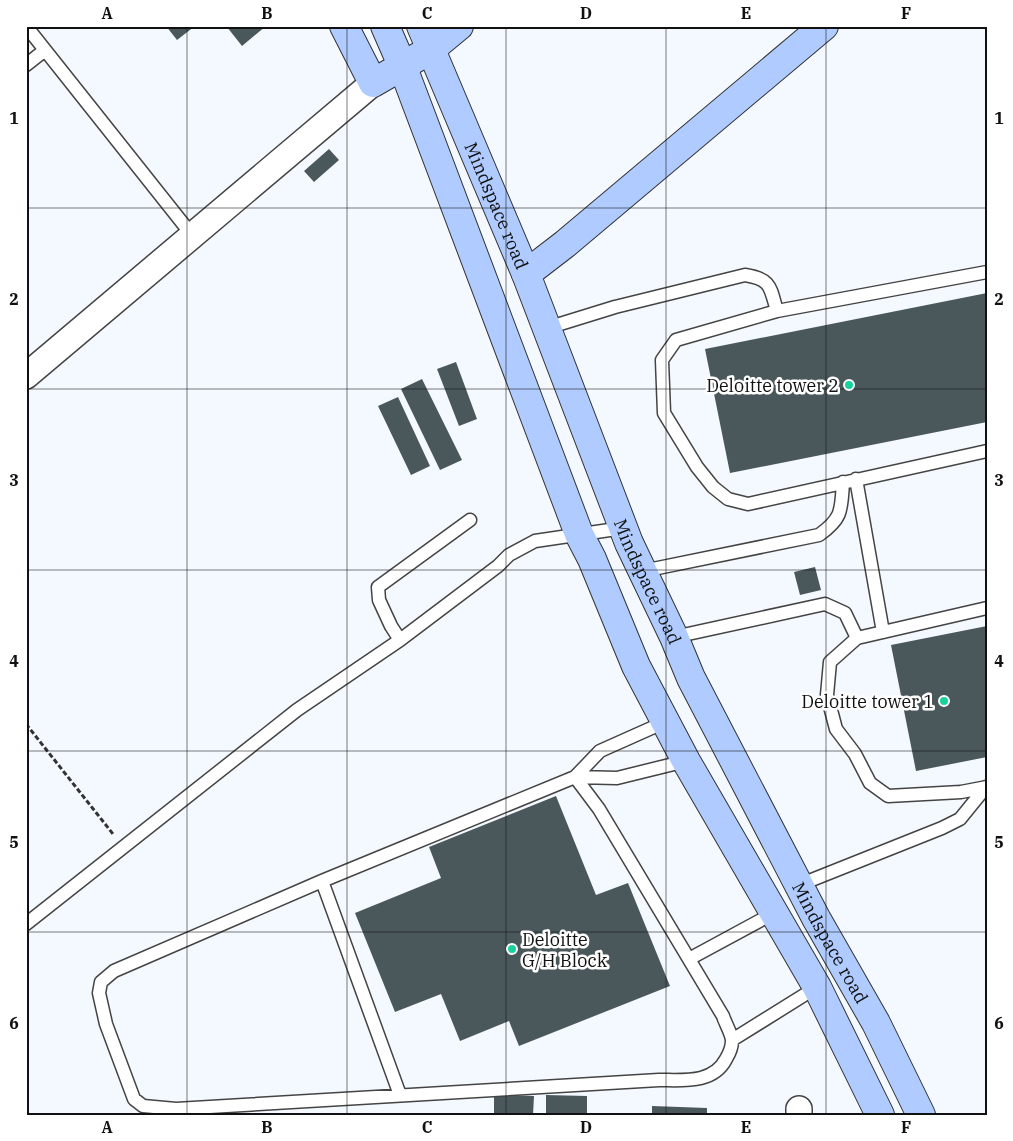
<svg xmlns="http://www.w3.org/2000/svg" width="1013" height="1141" font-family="'IBM Plex Serif',serif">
	<rect width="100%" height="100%" fill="#f4f9ff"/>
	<path fill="#4b585b" d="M166 26H195L177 40Z
		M228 26H266L242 46 227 27Z
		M329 149 339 160 314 182 304 171Z
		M987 293V422L730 473 705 349Z
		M456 362 477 419 459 426 437 369Z
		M422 379 462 460 440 470 401 389Z
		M398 397 430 466 411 475 378 406Z
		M815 567 821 590 800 595 794 572Z
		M987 626V757L916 771 891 645Z
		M556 796 596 895 628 883 670 986 519 1046 509 1021 460 1041 441 994 395 1012 355 913 441 878 429 847Z
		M494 1095 534 1096 533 1115H494Z
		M546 1095 587 1096V1115H546Z
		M652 1106 707 1108V1115H652Z"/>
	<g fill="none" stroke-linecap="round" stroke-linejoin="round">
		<g stroke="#444" stroke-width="15">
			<path id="service" d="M26 26 192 235
				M26 65 45 50
				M987 272 777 311 676 340 662 360 664 413 697 467 713 487 728 499 748 504 987 451
				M547 328 615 307 745 275C772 279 770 288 777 311
				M856 479 883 632
				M643 571 819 535C843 518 841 510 843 482
				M987 608 857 638 830 662 827 695 836 729 855 754 870 783 888 796 961 792 987 787
				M674 637 825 604 845 613 857 638
				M400 640 391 626 379 600 378 587 470 520
				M575 777 599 809 723 1016C725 1023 732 1034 732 1041 732 1048 729 1054 726 1059 713 1084 683 1080 659 1080L176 1109 143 1106 134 1099 106 1024 99 993 101 982 114 971 322 881 575 777 617 778 686 761
				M575 777 600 751 665 722
				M322 881 400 1095
				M799 885 942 828 960 819 986 787
				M26 924 297 710 400 640 498 566 509 555 535 541 623 528
				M689 959 774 913
				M732 1040 817 987"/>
		</g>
		<g stroke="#444" stroke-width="28">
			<path id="minor" d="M26 376 373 83
				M799 1109V1115"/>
		</g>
		<g stroke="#333" stroke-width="30">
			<g id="secondary">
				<path d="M344 26 373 83 430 50 459 26"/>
				<path d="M385 26 402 65 579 534 592 559 636 666 686 761 817 987 880 1115"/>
				<path id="s1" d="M421 26 526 274 629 543 674 637 691 678 816 918 876 1023 921 1115"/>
				<path d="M526 274 565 244 824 26"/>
			</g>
		</g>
		<path stroke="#333" stroke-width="3" stroke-dasharray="5 2.5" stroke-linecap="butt" d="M26 724 113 834"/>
		<use href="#service" stroke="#fff" stroke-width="12"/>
		<use href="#minor" stroke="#fff" stroke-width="25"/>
		<use href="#secondary" stroke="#afcbff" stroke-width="28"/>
	</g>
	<path fill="none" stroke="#111" stroke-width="1" stroke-opacity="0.55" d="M187 26V1115M347 26V1115M506 26V1115M666 26V1115M826 26V1115M26 208H987M26 389H987M26 570H987M26 751H987M26 932H987"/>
	<g fill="#18d29d" stroke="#fff" stroke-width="2">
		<circle cx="849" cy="385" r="5"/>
		<circle cx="944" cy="701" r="5"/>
		<circle cx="512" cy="949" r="5"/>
	</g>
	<g text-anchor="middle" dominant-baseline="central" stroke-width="5" stroke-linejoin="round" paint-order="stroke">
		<g font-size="18" fill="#111" stroke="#fff">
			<text stroke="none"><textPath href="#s1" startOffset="195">Mindspace road</textPath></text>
			<text stroke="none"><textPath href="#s1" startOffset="600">Mindspace road</textPath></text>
			<text stroke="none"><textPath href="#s1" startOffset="1005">Mindspace road</textPath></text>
		</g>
		<g font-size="18" fill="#111" stroke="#fff" text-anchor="end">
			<text x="839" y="385">Deloitte tower 2</text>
			<text x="934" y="701">Deloitte tower 1</text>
			<text x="522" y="939" text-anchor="start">Deloitte<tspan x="522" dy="21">G/H Block</tspan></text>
		</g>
	</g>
	<rect width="1013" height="1141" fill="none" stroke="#ffffff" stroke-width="55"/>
	<rect x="28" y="28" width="958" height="1086" fill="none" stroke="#111" stroke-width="2"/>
	<g font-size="16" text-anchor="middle" font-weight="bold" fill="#111">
		<text x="107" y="19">A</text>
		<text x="267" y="19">B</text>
		<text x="427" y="19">C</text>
		<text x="586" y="19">D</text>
		<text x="746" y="19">E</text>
		<text x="906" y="19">F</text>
		<text x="14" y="124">1</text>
		<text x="999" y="124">1</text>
		<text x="14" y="305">2</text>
		<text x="999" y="305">2</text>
		<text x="14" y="486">3</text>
		<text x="999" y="486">3</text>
		<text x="14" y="667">4</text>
		<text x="999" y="667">4</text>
		<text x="14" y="848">5</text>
		<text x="999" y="848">5</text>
		<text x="14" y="1029">6</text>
		<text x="999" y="1029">6</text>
		<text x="107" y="1133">A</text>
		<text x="267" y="1133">B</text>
		<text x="427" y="1133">C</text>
		<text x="586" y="1133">D</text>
		<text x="746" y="1133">E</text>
		<text x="906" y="1133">F</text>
	</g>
</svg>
